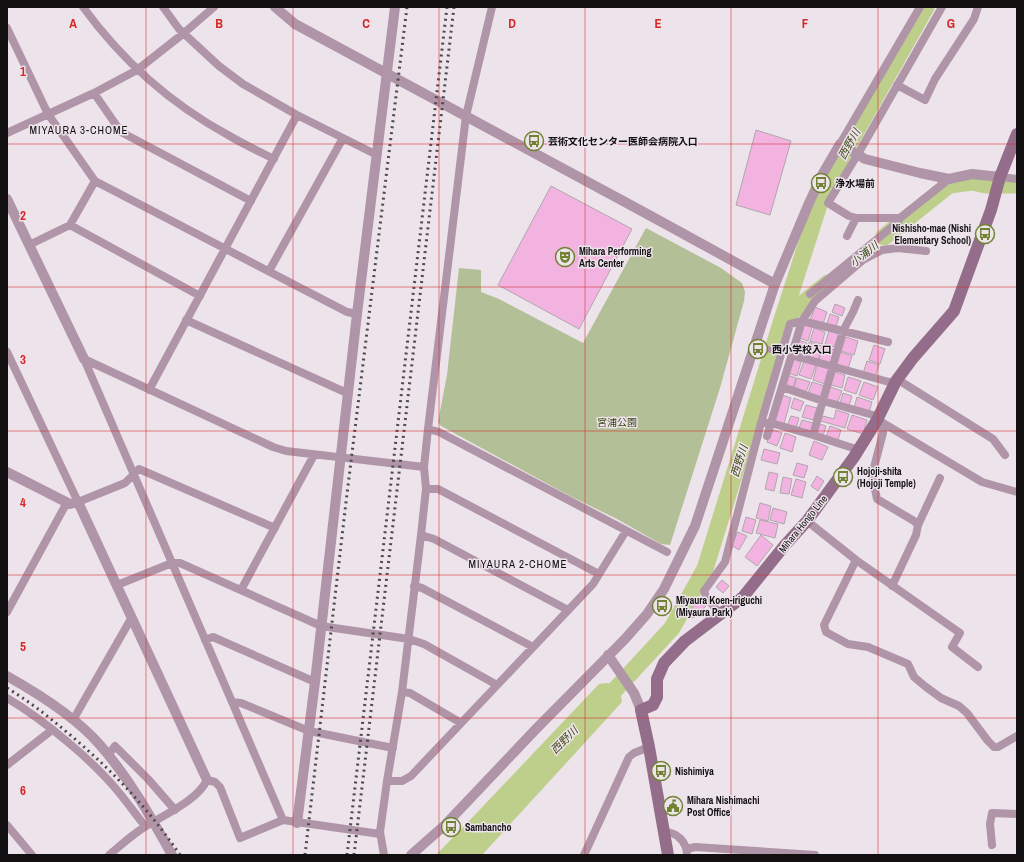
<svg xmlns="http://www.w3.org/2000/svg" width="1024" height="862" font-family="'Archivo Narrow','Noto Sans JP',sans-serif">
	<rect width="100%" height="100%" fill="#ede3ea"/>
	<path fill="#b3bf96" d="M646 228 721 268 742 283 745 292 744 301 720 388 670 545 661 544 617 519 570 496 441 426 438 422 447 375 459 268 481 270V292L499 299 583 343Z"/>
	<path fill="#bdcf8a" d="M608 683 620 692 622 702 482 855H436L470 820 599 684Z"/>
	<g fill="none" stroke-linecap="round" stroke-linejoin="round">
		<path stroke="#bdcf8a" stroke-width="17" d="M884 237 949 185 972 182 986 185H1017
			M782 320 828 283
			M600 704 613 692 672 628 705 569 782 320 819 205 842 156 926 7"/>
	</g>
	<path fill="#f3b3e1" stroke="#b0a6ad" d="M756 130 791 141 770 215 736 205Z
		M551 186 632 229 579 329 498 285Z
		M835 304 845 308 842 316 832 312Z
		M815 307 827 312 823 324 810 320Z
		M830 314 839 317 836 327 827 324Z
		M802 324 812 327 808 341 799 338Z
		M814 328 825 332 822 344 810 341Z
		M829 331 839 334 834 347 825 344Z
		M846 337 858 341 854 355 841 351Z
		M798 340 807 343 802 355 794 352Z
		M809 342 822 346 818 360 804 356Z
		M874 345 885 349 880 364 869 360Z
		M823 346 835 350 831 364 819 360Z
		M840 352 852 356 848 369 836 365Z
		M793 359 801 362 797 376 788 373Z
		M804 361 816 365 811 379 799 375Z
		M867 361 879 365 875 377 863 373Z
		M817 365 830 369 825 384 813 380Z
		M835 372 845 375 842 388 831 385Z
		M787 375 796 378 793 387 784 384Z
		M848 377 861 381 856 394 844 390Z
		M797 378 810 382 806 392 794 387Z
		M812 382 825 386 821 398 808 393Z
		M864 382 878 387 873 400 859 395Z
		M830 387 842 391 837 404 825 400Z
		M843 393 852 396 849 406 840 403Z
		M782 395 791 398 784 424 774 422Z
		M857 397 872 402 869 412 854 408Z
		M794 398 804 402 800 411 791 408Z
		M806 405 817 408 813 420 802 417Z
		M836 410 849 414 845 428 821 421 823 416 834 419Z
		M852 415 867 420 863 434 847 429Z
		M791 416 799 418 796 429 787 426Z
		M802 420 813 423 811 431 799 428Z
		M820 424 826 426 823 436 816 434Z
		M830 426 841 430 838 440 826 437Z
		M771 429 782 433 777 446 767 442Z
		M785 433 796 437 792 452 780 448Z
		M814 441 828 447 822 460 809 455Z
		M764 449 780 453 777 464 761 460Z
		M797 463 808 466 804 478 793 475Z
		M769 472 778 474 774 491 765 489Z
		M817 476 824 481 818 491 811 486Z
		M783 477 792 479 789 494 780 493Z
		M796 479 806 482 802 498 791 495Z
		M760 503 771 506 768 521 756 518Z
		M773 508 787 512 784 524 770 520Z
		M746 517 756 520 752 534 742 531Z
		M760 520 778 524 775 538 756 533Z
		M738 532 747 536 739 550 731 545Z
		M761 535 773 545 757 566 745 557Z
		M722 580 729 586 723 593 716 587Z
		M699 600 706 606 694 618 691 617 694 612 692 608Z"/>
	<g fill="none" stroke-linecap="round" stroke-linejoin="round">
		<path stroke="#b095a8" stroke-width="6" d="M761 347 782 353"/>
		<path stroke="#b095a8" stroke-width="8" d="M83 7C121 59 171 104 228 135 243 144 258 151 274 159
			M163 7 179 29 219 66 243 84 297 115 377 155
			M942 7 858 154 828 203 849 216 856 218H900L949 179
			M7 28 48 114 95 181 347 312 357 314
			M897 85 925 100 935 79 974 19 978 7
			M94 93 121 132 251 201
			M7 133 94 93 137 70 184 33 214 7
			M840 144 920 7
			M1000 177 1017 179
			M70 225 200 296
			M847 236 856 218
			M29 245 70 225 95 181
			M269 271 343 138
			M810 294 898 222 899 218
			M186 320 347 393
			M7 352 78 502 125 483 139 469 275 528
			M791 355 889 382 900 381 993 439 1005 455
			M84 359 283 820 380 834
			M84 359 273 447 286 451 424 467
			M782 387 823 401 873 415 883 429V433L872 475 877 499 914 521 918 525
			M149 390 297 115
			M878 420 982 482 1017 492
			M761 423 790 324 802 321 888 342
			M428 429 439 432 667 552
			M813 435 843 331 853 312 858 300
			M767 436 802 321 815 301 863 260 882 250 898 248 926 251
			M426 489H438L599 574
			M807 521 856 560 960 633 952 647 978 667
			M421 535 434 539 568 610
			M856 560 824 625 826 632 848 644 868 647 908 664 914 677 926 687 941 698 959 706 967 713 988 741 994 747H998L1017 736
			M117 585 172 563H180L321 626 409 639 424 644 497 685
			M414 586 422 588 533 647
			M892 586 916 535 918 525 940 478
			M241 590 314 455
			M7 612 65 506 70 504
			M721 615 706 597 704 591 725 562 761 423H771L813 435 859 450
			M205 640 213 637 315 682
			M402 692 410 693 461 723
			M7 698C44 720 94 761 121 795 129 805 137 816 145 826
			M232 702 241 703 309 731 393 748
			M73 720 132 617
			M108 755 115 746 148 779 175 810
			M7 765 52 730
			M387 781H402L411 776 593 584 626 531
			M7 825 32 855
			M664 832C677 832 687 842 687 855
			M992 845 990 824 992 813 1017 814
			M687 849 695 847 815 855
			M109 855C121 845 133 834 146 826 164 815 198 800 207 780L215 782 220 787 240 838 283 820
			M384 855 380 832 387 781 402 692 421 535 426 489 424 467 428 429 466 116 492 7
			M584 855 629 757 634 753 649 747"/>
		<path stroke="#b095a8" stroke-width="10" d="M275 7 295 24 649 215 775 284
			M7 199 84 359
			M7 472 70 504 78 502 207 780
			M608 655 634 693 641 710
			M7 676C39 694 76 717 100 745 129 778 151 817 172 855
			M297 823 315 682 357 314 395 7
			M411 855 445 825 536 729 625 639 647 614 664 589 695 526 775 284 809 203 822 175 840 144 865 159 920 173 949 179 972 174 1000 177"/>
		<path stroke="#946d8a" stroke-width="12" d="M668 855 649 747 641 710 653 705 657 697V679L664 663 685 641 743 597 785 545 807 521 854 457 877 420 896 381 913 358 954 311 991 210 1000 177 1017 134"/>
		<path stroke="#4e494c" stroke-width="3" stroke-dasharray="2 4" stroke-linecap="butt" d="M7 688C29 701 49 717 69 734 112 770 148 808 180 855
			M305 855 346 502 407 7
			M347 855 447 7
			M354 855 454 7"/>
	</g>
	<path fill="none" stroke="#d62828" stroke-width="1" stroke-opacity="0.55" d="M146 7V855M293 7V855M439 7V855M585 7V855M731 7V855M878 7V855M7 144H1017M7 287H1017M7 431H1017M7 575H1017M7 718H1017"/>
	<defs>
		<g id="bus-ring" transform="scale(1)"><circle r="9.5" fill="#ede3ea" stroke="#718333" stroke-width="1.5"/><path d="M-5-6H5V4H4V6H2V4H-2V6H-4V4H-5ZM-3.5-4V0h7V-4ZM-3.5 1.2v1.5H-2V1.2ZM2 1.2v1.5H3.5V1.2Z" fill="#718333"/></g>
		<g id="theatre-ring" transform="scale(1)"><circle r="9.5" fill="#ede3ea" stroke="#718333" stroke-width="1.5"/><path d="M-5-5.5Q0-4 5-5.5V0Q5 5 0 6Q-5 5-5 0ZM-3.3-2.5H-1v1.5H-3.3ZM1-2.5H3.3v1.5H1ZM-2.8 1Q0 5.5 2.8 1Z" fill="#718333"/></g>
		<g id="civic-ring" transform="scale(1)"><circle r="9.5" fill="#ede3ea" stroke="#718333" stroke-width="1.5"/><path d="M-.6-6.5H3V-4.5H.6V-3L4-1V1h2V6H-6V1h2V-1L-.6-3ZM-1.2 2.5V6h2.4V2.5Z" fill="#718333"/></g>
	</defs>
	<g fill-rule="evenodd">
		<use href="#bus-ring" x="534" y="141"/>
		<use href="#bus-ring" x="821" y="183"/>
		<use href="#bus-ring" x="985" y="234"/>
		<use href="#theatre-ring" x="565" y="257"/>
		<use href="#bus-ring" x="758" y="349"/>
		<use href="#bus-ring" x="843" y="477"/>
		<use href="#bus-ring" x="662" y="606"/>
		<use href="#bus-ring" x="661" y="771"/>
		<use href="#civic-ring" x="673" y="806"/>
		<use href="#bus-ring" x="451" y="827"/>
	</g>
	<g text-anchor="middle" dominant-baseline="central" stroke-width="3" stroke-linejoin="round" paint-order="stroke">
		<g font-size="10" font-weight="bold" fill="#120f11" stroke="#ede3ea" text-anchor="start">
			<text x="548" y="141">芸術文化センター医師会病院入口</text>
			<text x="835" y="183">浄水場前</text>
			<text x="971" y="228" text-anchor="end">Nishisho-mae (Nishi<tspan x="971" dy="12">Elementary School)</tspan></text>
			<text x="579" y="251">Mihara Performing<tspan x="579" dy="12">Arts Center</tspan></text>
			<text x="772" y="349">西小学校入口</text>
			<text x="857" y="471">Hojoji-shita<tspan x="857" dy="12">(Hojoji Temple)</tspan></text>
			<text x="676" y="600">Miyaura Koen-iriguchi<tspan x="676" dy="12">(Miyaura Park)</tspan></text>
			<text x="675" y="771">Nishimiya</text>
			<text x="687" y="800">Mihara Nishimachi<tspan x="687" dy="12">Post Office</tspan></text>
			<text x="465" y="827">Sambancho</text>
		</g>
		<g font-size="10" fill="#394411" stroke="#ede3ea">
			<text x="617" y="422">宮浦公園</text>
		</g>
		<g font-size="10" fill="#120f11" stroke="#ede3ea">
			<text transform="translate(803 524) rotate(-51)">Mihara Hongo Line</text>
		</g>
		<g font-size="11" letter-spacing="1" fill="#120f11" stroke="#ede3ea">
			<text x="79" y="130">MIYAURA 3-CHOME</text>
			<text x="518" y="564">MIYAURA 2-CHOME</text>
		</g>
		<g font-size="11" font-style="italic" fill="#414c1a" stroke="#ede3ea">
			<text transform="translate(849 144) rotate(-61)">西野川</text>
			<text transform="translate(864 254) rotate(-39)">小浦川</text>
			<text transform="translate(739 461) rotate(-73)">西野川</text>
			<text transform="translate(564 740) rotate(-45)">西野川</text>
		</g>
	</g>
	<g font-size="13" text-anchor="middle" font-weight="bold" fill="#d62828" stroke="#ede3ea" stroke-width="3" stroke-linejoin="round" paint-order="stroke">
		<text x="73" y="28">A</text>
		<text x="219" y="28">B</text>
		<text x="366" y="28">C</text>
		<text x="512" y="28">D</text>
		<text x="658" y="28">E</text>
		<text x="805" y="28">F</text>
		<text x="951" y="28">G</text>
		<text x="23" y="76">1</text>
		<text x="23" y="220">2</text>
		<text x="23" y="364">3</text>
		<text x="23" y="507">4</text>
		<text x="23" y="651">5</text>
		<text x="23" y="795">6</text>
	</g>
	<rect width="1024" height="862" fill="none" stroke="#120f11" stroke-width="16"/>
</svg>
